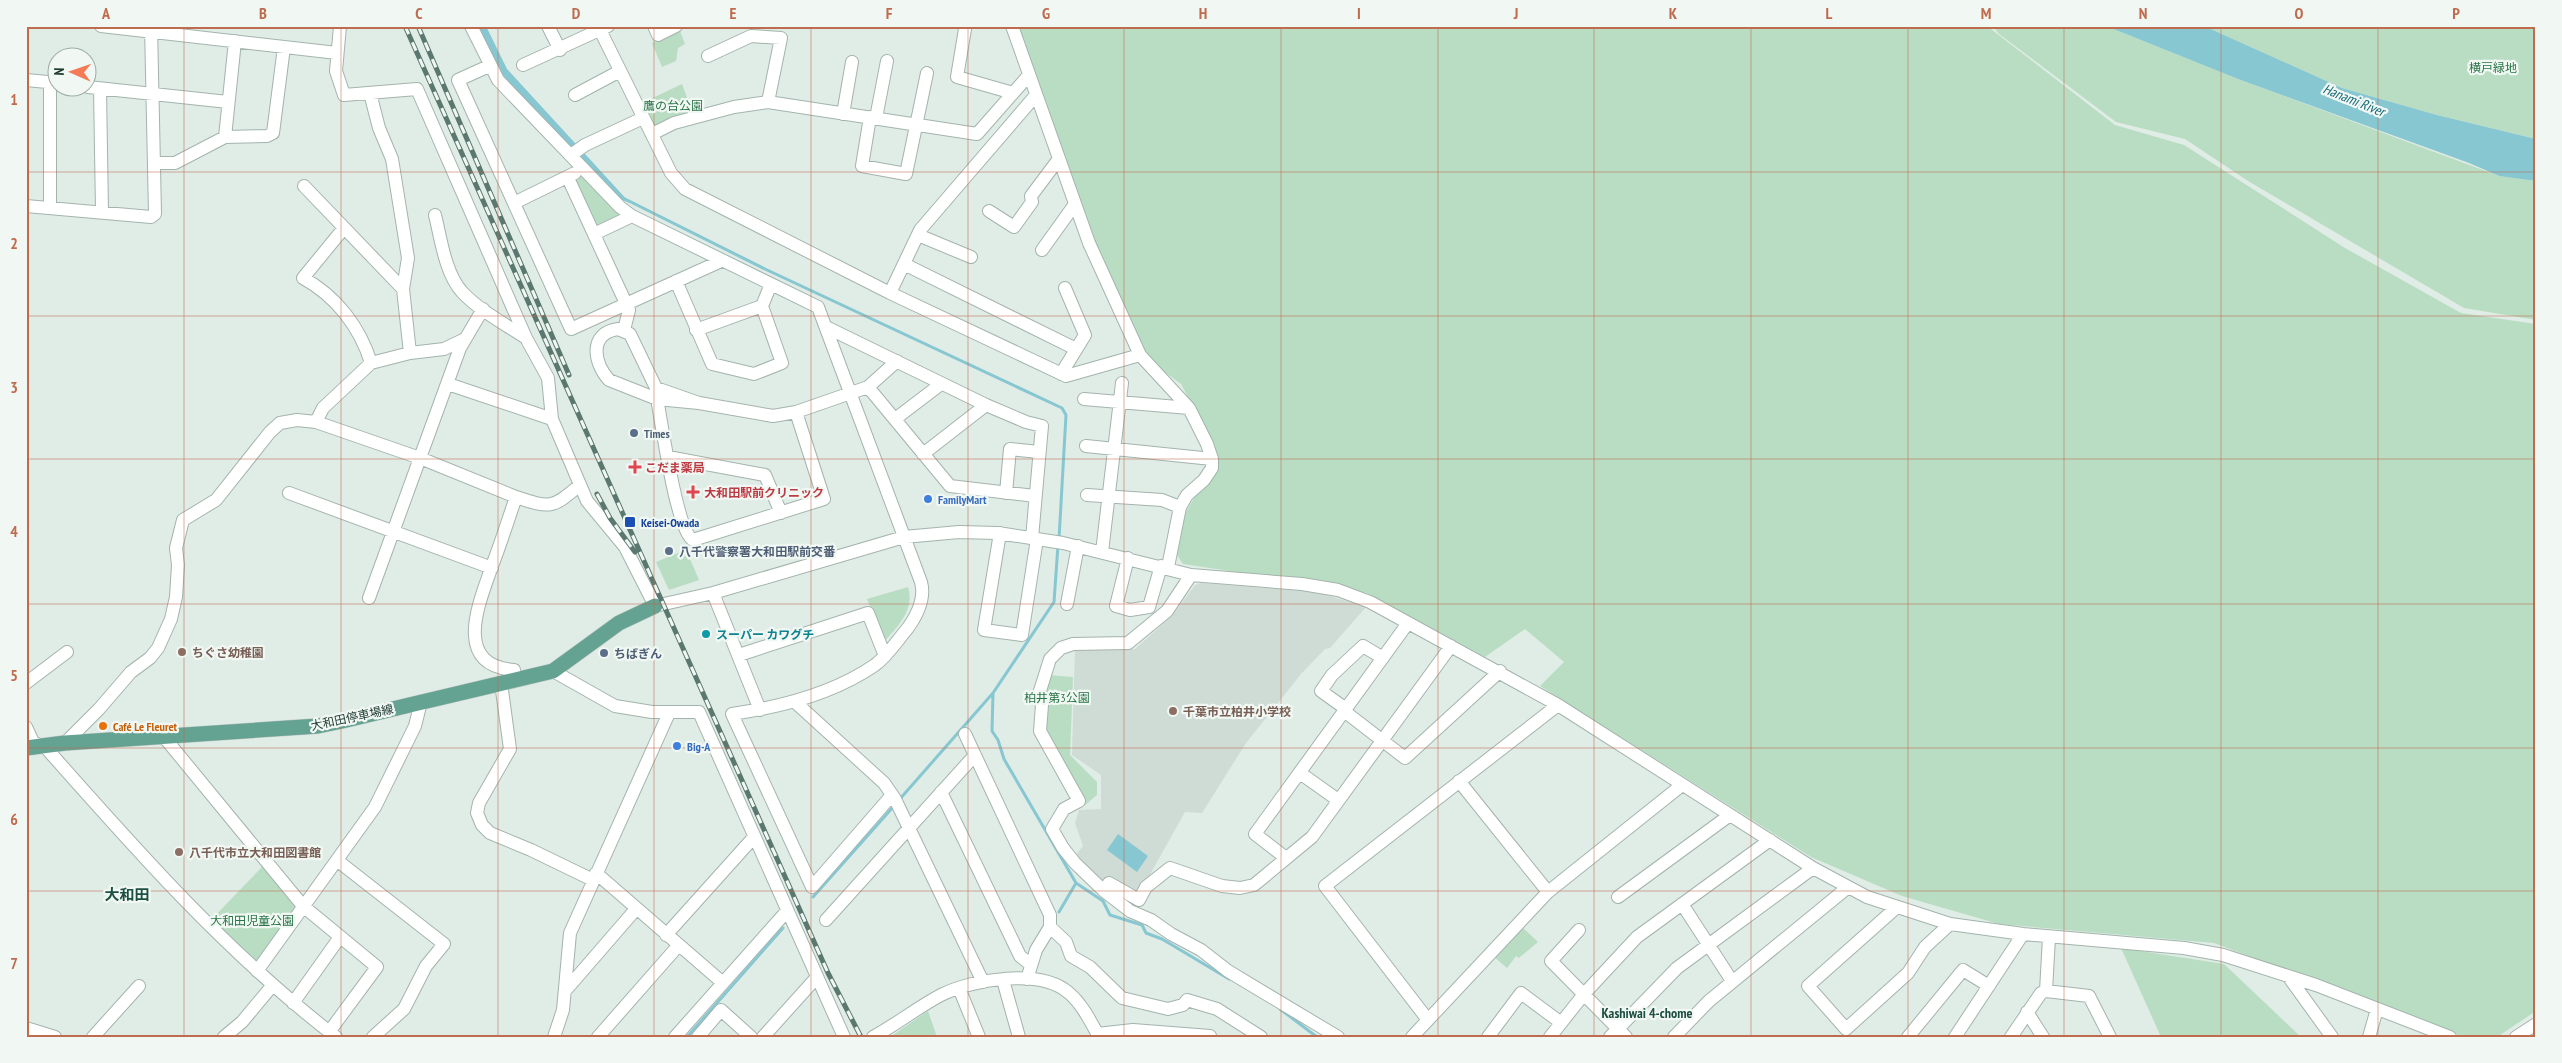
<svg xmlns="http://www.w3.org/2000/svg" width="2562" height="1063" font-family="'PT Sans Narrow','Noto Sans JP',sans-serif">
	<rect width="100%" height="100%" fill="#e0ece6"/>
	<path fill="#cfdbd5" d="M1201 583 1317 592 1366 607 1330 648 1325 649 1301 674 1246 743 1202 813 1185 812 1138 896 1105 878 1101 883 1075 856 1083 846 1075 823 1079 810 1101 809V775L1072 755 1075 647 1135 649 1172 616 1195 585Z"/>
	<path fill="#b9ddc2" d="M1016 26H1987L2115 125 2184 145 2345 248 2461 313 2536 324V1011L2497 1037H2464L2214 943 1999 924 1902 896 1811 857 1540 686 1564 662 1525 629 1485 657 1367 593 1302 578 1243 573 1183 564 1175 552 1183 517 1197 493 1214 476 1219 465 1212 441 1181 384 1155 365 1146 352 1095 242Z
		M1993 26H2106L2238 79 2499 176 2536 181V320L2464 308 2248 181 2185 139 2116 122 1999 34Z
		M2204 26H2536V139L2437 115 2342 88Z
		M680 31 685 44 678 48 676 61 662 67 652 43Z
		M682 84 693 114 657 128 653 125 642 103Z
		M581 177 585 178 618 210 622 217 597 229 576 181Z
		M683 551 687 552 699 580 669 590 656 562Z
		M908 587C915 610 898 626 884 642L867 599Z
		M1048 675 1073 677 1070 755 1097 782V795L1084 806 1043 730 1041 699Z
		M262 867 297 909 255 964 210 921Z
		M1521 926 1538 942 1519 958 1516 956 1507 968 1493 956Z
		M2121 948 2224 964 2301 1037H2161Z
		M928 1011 937 1037H890Z"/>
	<path fill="#87c7d2" d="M478 26H486L507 69 630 203 620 199 507 81 491 56Z
		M2106 26H2204L2342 88 2437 115 2536 139V181L2499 176 2469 163 2238 79Z
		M1118 834 1148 856 1137 872 1107 850Z"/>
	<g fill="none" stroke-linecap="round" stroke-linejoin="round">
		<path stroke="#87c7d2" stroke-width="3" d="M625 199 765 269 1062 408 1066 415 1059 539
			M993 693 992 731 998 740 1004 759 1076 883 1103 901 1110 915 1142 925 1146 933 1162 939 1229 979
			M899 800 993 693 1054 602 1058 545
			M813 897 894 806
			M1059 912 1076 883
			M1280 1009 1317 1037
			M687 1037 783 928"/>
		<g stroke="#a3b4ad" stroke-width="14">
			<path id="minor" d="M101 26 337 53
				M340 26 336 71 344 95 417 89 526 338 548 378 552 419 587 501 625 547 655 606 713 593 904 537 959 532 998 533 1063 543 1191 575 1302 584 1338 590 1370 602 1558 705 1813 868 1867 897 1950 924 2023 934 2184 948 2223 955 2316 985 2450 1037
				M471 26 498 80 620 207 632 216 818 307 921 582C926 600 915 620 903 634 895 644 886 657 875 665 833 694 781 707 732 714L812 887 892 795
				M548 26 560 50
				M598 26 671 173 685 189 890 293 1066 376 1140 355
				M654 26 658 35 676 26
				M1012 26 1089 243 1140 355 1189 408 1207 444 1212 459V468L1204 480 1187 495 1180 507 1168 567
				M965 29 957 77 1013 93
				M708 56 751 36 781 38 768 102
				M523 65 608 26
				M489 66 458 80 571 329 721 261
				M26 80 58 83
				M88 87 228 102
				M100 89 102 211
				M370 93 379 128 392 159 408 258 403 289 410 353
				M575 95 620 71
				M843 114 852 62
				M870 117 862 166 906 174 927 73
				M876 118 887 61
				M652 134 674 123 734 107 768 102 977 134 1029 75
				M225 137 235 41
				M571 155 585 145 643 118
				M154 163H175L225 137 267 136 273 133 284 47
				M568 178 629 310 624 330
				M304 186 403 289
				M514 203 575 173
				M26 206 151 217 155 214 151 26
				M50 207V82
				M989 211 1014 227 1032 202 1031 196 1058 160
				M435 215C441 239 445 273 462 292 480 311 505 324 526 338
				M344 228 303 278C336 296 360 327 371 363
				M594 234 632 216
				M918 235 971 257
				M1042 250 1075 204
				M904 264 1076 349
				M676 281 712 364 754 374 782 363 762 306 771 284
				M890 293 920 230 1036 95
				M826 327 986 405 1026 422 1042 426 1032 538
				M618 329 630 334 656 388 699 403 657 399 609 380C593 362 589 333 618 329Z
				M696 330 762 306
				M1061 374 1085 335 1065 288
				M448 384 552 419
				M868 387 897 361
				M657 399C662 423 676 530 693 540L824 499 796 412
				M1084 399 1189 408
				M699 403 773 416 796 412 868 387 950 486 1035 496
				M895 419 941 384
				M316 422 323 408 371 363 410 353 444 349 465 339
				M1086 446 1212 459
				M923 454 986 405
				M668 457 765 475 781 513
				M289 493 492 568
				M1006 493 1010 449 1039 452
				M1087 495 1162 500 1180 507
				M1000 533 984 630 1022 635 1037 539
				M1102 552 1122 383
				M1128 558 1116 606 1130 610 1149 607 1161 566
				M1191 575 1167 611 1128 643 1073 644 1061 648 1050 659 1038 697 1042 705 1040 731 1079 801 1064 809 1052 829 1063 848 1075 863 1104 891 1130 911 1151 920 1171 934 1201 950 1228 971 1338 1037
				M713 593 760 710
				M369 598 460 348 483 309
				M1067 604 1078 546
				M739 655 868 613 885 656
				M553 671 615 706 652 712H699L844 1037
				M516 680 514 670C451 665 480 601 492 566 501 543 508 520 516 497 552 509 552 508 580 485
				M26 683 67 652
				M501 683 510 749 479 803 477 813 482 825 490 833 531 850 593 880
				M795 702 884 783 895 799 983 982
				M1346 709 1321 691 1332 675 1363 646 1383 658
				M1344 711 1405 758 1500 671
				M26 727 33 742 47 749C137 851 228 954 336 1037
				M965 734 1050 915V927L1036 950 1027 979
				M164 737 303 906 377 967 329 1032
				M65 743 99 709 131 672 150 658 158 648 171 619 176 597 178 565 176 548 183 520 216 500 270 432 280 423 297 420 316 422 420 458 516 497
				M1300 773 1338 800
				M1459 781 1548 892
				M941 792 1020 956 1030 964
				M1286 858 1255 834 1408 623
				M338 861 444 944 426 966 404 1009 373 1037
				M596 873 723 983
				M1104 891 1109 883 1139 900 1146 887 1170 868 1222 886 1240 888 1254 885 1312 837 1451 646
				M1618 897 1730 815
				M1682 904 1732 981
				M1897 907 1808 986 1846 1029 1908 973 1925 947 1950 924
				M826 920 975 755
				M1050 927 1066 942 1071 956 1090 967 1122 998 1168 1009 1183 1005 1187 1000 1217 1009 1261 1037
				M1579 930 1551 961 1626 1037
				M666 935 754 837
				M257 971 375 807 415 726 421 702
				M2288 976 2332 1037
				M1003 980 1019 1037
				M959 988 979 1037
				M565 991 636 909
				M2046 991 2049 937
				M293 1003 340 937
				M2027 1012 2043 1037
				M1428 1020 1325 886 1558 705
				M26 1028 55 1037
				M1097 1034 1133 1030 1210 1036
				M93 1037 139 986
				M224 1037 242 1022 272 986
				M554 1037 563 1010 570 933 669 713
				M598 1037 678 946
				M675 1037 787 911
				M698 1037 721 1010 751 1037
				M763 1037 817 977
				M873 1037C897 1024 918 1007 941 995 973 979 1041 968 1069 993 1082 1004 1091 1022 1099 1037
				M1412 1037 1548 892 1682 785
				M1488 1037 1521 993 1560 1022
				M1550 1037 1584 994 1637 937 1770 840
				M1610 1037 1677 968 1813 868
				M1674 1037 1709 1001 1847 888
				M1908 1037 1963 970 1989 986
				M1955 1037 2023 934
				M2011 1037 2041 993 2046 991 2089 996 2110 1037
				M2369 1037 2377 1009
				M2516 1037 2536 1024"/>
		</g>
		<g stroke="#c1c8c6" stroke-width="16">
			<path id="major" d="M26 748 65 743 318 726 342 721 553 671 619 623 655 606"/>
		</g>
		<use href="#minor" stroke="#fff" stroke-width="12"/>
		<use href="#major" stroke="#64a291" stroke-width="15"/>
		<g stroke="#5b7870" stroke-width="5">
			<path id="rail" d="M405 26 828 973 861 1037
				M418 26 569 375
				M597 494 610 518 635 552"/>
		</g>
		<use href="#rail" stroke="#f1f8f4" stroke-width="3" stroke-dasharray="9" stroke-linecap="butt"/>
	</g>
	<path fill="none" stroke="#bf6b4e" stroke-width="1" stroke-opacity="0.55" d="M184 26V1037M341 26V1037M498 26V1037M654 26V1037M811 26V1037M968 26V1037M1124 26V1037M1281 26V1037M1438 26V1037M1594 26V1037M1751 26V1037M1908 26V1037M2064 26V1037M2221 26V1037M2378 26V1037M26 172H2536M26 316H2536M26 459H2536M26 604H2536M26 748H2536M26 891H2536"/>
	<g fill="#5c6f8a" stroke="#f1f8f4" stroke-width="2">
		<circle cx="634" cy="433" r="5"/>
		<circle cx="669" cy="551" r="5"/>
		<circle cx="604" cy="653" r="5"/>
	</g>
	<g fill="#e0444e" stroke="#f1f8f4" stroke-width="2">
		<path d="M632.5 459.5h5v5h5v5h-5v5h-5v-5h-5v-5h5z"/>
		<path d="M690.5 484.5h5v5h5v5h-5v5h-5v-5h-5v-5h5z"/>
	</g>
	<g fill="#3f7fe0" stroke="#f1f8f4" stroke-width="2">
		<circle cx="928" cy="499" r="5"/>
		<circle cx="677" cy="746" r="5"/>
	</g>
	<rect fill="#1a4fb4" stroke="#f1f8f4" stroke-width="2" x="624" y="516" width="12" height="12" rx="2.5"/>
	<circle fill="#0f9aa8" stroke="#f1f8f4" stroke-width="2" cx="706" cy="634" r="5"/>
	<g fill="#8d6e63" stroke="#f1f8f4" stroke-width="2">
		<circle cx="182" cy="652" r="5"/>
		<circle cx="1173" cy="711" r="5"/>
		<circle cx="179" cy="852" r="5"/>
	</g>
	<circle fill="#e8710a" stroke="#f1f8f4" stroke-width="2" cx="103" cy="726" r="5"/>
	<g text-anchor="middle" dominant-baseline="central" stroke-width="4.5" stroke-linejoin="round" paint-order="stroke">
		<g font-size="12" fill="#2a7446" stroke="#f1f8f4">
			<text x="2493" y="67">横戸緑地</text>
			<text x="673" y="105">鷹の台公園</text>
			<text x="1057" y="697">柏井第3公園</text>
			<text x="252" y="920">大和田児童公園</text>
		</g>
		<g font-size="12" font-weight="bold" fill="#4e5e75" stroke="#f1f8f4" text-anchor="start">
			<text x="644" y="433">Times</text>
			<text x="679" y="551">八千代警察署大和田駅前交番</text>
			<text x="614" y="653">ちばぎん</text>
		</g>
		<g font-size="12" font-weight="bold" fill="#be3a42" stroke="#f1f8f4" text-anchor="start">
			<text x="645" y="467">こだま薬局</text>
			<text x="704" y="492">大和田駅前クリニック</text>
		</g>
		<g font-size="12" font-weight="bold" fill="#366cbe" stroke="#f1f8f4" text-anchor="start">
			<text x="938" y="499">FamilyMart</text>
			<text x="687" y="746">Big-A</text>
		</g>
		<g font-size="12" font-weight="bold" fill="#164399" stroke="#f1f8f4" text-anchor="start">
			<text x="641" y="522">Keisei-Owada</text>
		</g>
		<g font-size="12" font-weight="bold" fill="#0d838f" stroke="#f1f8f4" text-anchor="start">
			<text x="716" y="634">スーパー カワグチ</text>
		</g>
		<g font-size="12" font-weight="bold" fill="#785e54" stroke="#f1f8f4" text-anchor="start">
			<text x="192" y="652">ちぐさ幼稚園</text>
			<text x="1183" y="711">千葉市立柏井小学校</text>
			<text x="189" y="852">八千代市立大和田図書館</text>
		</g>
		<g font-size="12" fill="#213c35" stroke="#f1f8f4">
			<text transform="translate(352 717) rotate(-12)">大和田停車場線</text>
		</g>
		<g font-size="12" font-weight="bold" fill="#c56008" stroke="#f1f8f4" text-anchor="start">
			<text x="113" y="726">Café Le Fleuret</text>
		</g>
		<g font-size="14" font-style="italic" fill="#1a6b79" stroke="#f1f8f4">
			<text transform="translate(2354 100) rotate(22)">Hanami River</text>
		</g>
		<g font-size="14" font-weight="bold" fill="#1c4f42" stroke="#f1f8f4">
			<text x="1647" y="1013">Kashiwai 4-chome</text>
		</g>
		<g font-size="15" font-weight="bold" fill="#1c4f42" stroke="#f1f8f4">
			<text x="127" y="894">大和田</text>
		</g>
	</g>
	<rect width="2562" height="1063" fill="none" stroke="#f1f8f4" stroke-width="55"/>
	<g transform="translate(72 72) rotate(272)"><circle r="24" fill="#f1f8f4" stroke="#9eada8"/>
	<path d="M0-4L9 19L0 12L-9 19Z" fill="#f47b56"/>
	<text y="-8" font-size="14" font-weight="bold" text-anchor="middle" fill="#213c35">N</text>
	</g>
	<rect x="28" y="28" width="2506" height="1008" fill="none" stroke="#bf6b4e" stroke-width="2"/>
	<g font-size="16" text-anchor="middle" font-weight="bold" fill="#bf6b4e">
		<text x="106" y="19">A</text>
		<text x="263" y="19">B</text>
		<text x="419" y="19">C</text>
		<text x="576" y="19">D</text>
		<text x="733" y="19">E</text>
		<text x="889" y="19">F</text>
		<text x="1046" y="19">G</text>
		<text x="1203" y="19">H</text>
		<text x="1359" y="19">I</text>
		<text x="1516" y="19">J</text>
		<text x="1673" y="19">K</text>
		<text x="1829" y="19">L</text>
		<text x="1986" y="19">M</text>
		<text x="2143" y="19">N</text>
		<text x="2299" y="19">O</text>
		<text x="2456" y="19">P</text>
		<text x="14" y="105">1</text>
		<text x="14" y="249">2</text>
		<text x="14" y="393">3</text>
		<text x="14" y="537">4</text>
		<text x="14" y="681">5</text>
		<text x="14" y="825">6</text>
		<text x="14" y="969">7</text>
	</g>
</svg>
